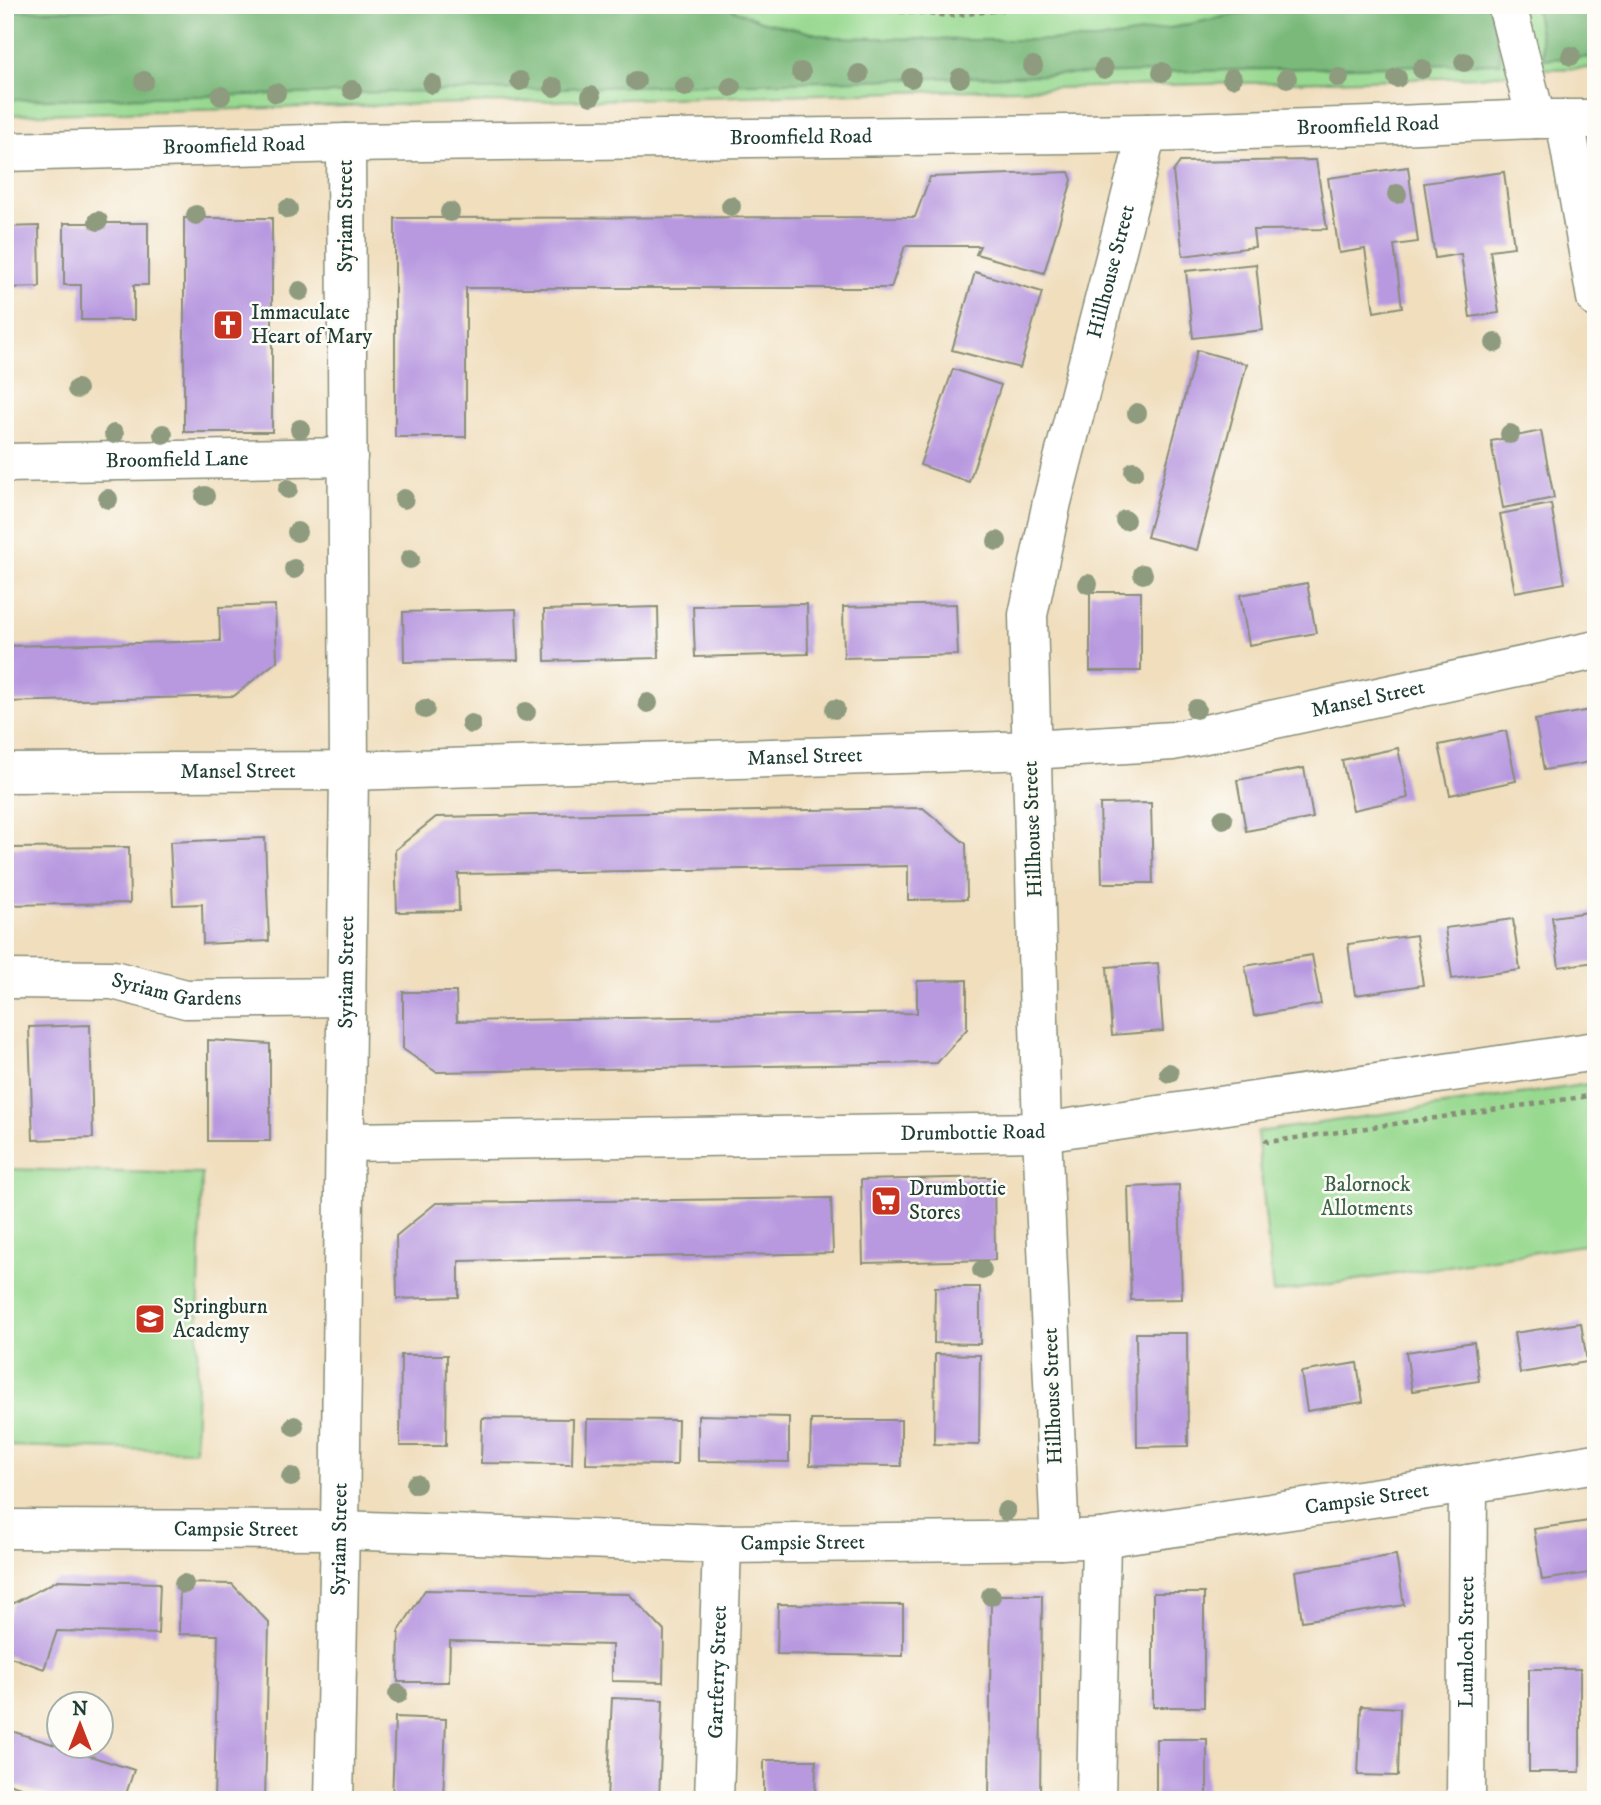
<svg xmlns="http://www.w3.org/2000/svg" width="1601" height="1805" font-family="'IM FELL DW Pica',serif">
	<rect width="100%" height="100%" fill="#fdfcf7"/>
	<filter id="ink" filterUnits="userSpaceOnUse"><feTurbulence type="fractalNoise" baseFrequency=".0143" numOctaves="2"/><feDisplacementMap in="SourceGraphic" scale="14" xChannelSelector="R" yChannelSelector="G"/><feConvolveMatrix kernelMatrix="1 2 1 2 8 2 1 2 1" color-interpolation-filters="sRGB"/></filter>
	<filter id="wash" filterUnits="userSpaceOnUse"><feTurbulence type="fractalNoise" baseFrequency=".00686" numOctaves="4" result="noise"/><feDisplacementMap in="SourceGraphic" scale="28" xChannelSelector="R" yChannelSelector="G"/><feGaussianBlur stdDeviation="1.57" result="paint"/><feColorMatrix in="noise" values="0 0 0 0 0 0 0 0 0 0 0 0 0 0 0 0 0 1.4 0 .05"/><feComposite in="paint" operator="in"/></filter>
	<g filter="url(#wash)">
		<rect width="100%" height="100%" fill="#f0debd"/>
		<path fill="#98d990" stroke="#5c8b62" stroke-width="2" d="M5 5H1596V68L1541 69 1479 77 5 115Z
			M1596 1083V1243L1273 1293 1257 1132Z
			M5 1169 202 1174 195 1451 5 1446Z"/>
		<path fill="#7ab97a" stroke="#4c7b57" stroke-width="2" d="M168 5H722L761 21 830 37 969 40H1098L1175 27 1280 5H1491L1501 63 451 91 5 100V11L146 9Z
			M1535 5H1596V57L1544 59Z"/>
		<g id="blocks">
			<path fill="#b899e0" d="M1316 160 1327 229 1253 230 1255 247 1183 256 1173 172 1180 162Z
				M1408 167 1418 242 1394 245 1402 307 1374 312 1365 249 1339 253 1328 178Z
				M1069 172 1072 180 1044 273 976 254 980 246H905L891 288H466V437H395V218L915 217 930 177Z
				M1504 172 1514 247 1490 250 1499 313 1470 317 1461 254 1435 258 1424 183Z
				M184 218H272V432H184Z
				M64 223H148V285H134V320H81V285H64Z
				M39 226 40 287 5 288V227Z
				M1256 264 1263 330 1193 338 1186 271Z
				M975 272 1042 292 1020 368 952 350Z
				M1197 350 1247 364 1197 550 1147 537Z
				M953 369 1001 385 969 482 920 465Z
				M1541 431 1554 498 1503 508 1491 441Z
				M1551 504 1565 583 1515 592 1500 514Z
				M1307 583 1316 633 1249 645 1240 595Z
				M1090 592H1141V671H1090Z
				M807 604 808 654 695 657 693 606Z
				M956 604 958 655 844 658 843 607Z
				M275 605 277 661 234 696 5 702V646L220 641 219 607Z
				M658 607 659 658 545 661 544 610Z
				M516 609 518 660 404 662 403 612Z
				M1596 709V761L1544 770 1535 720Z
				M1506 731 1516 781 1450 795 1439 745Z
				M1398 748 1408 798 1353 810 1342 760Z
				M1304 768 1313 818 1246 831 1237 780Z
				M1151 803 1153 883H1102L1100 804Z
				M923 808 966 844 967 899 908 900V866L458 874 459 911 397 912 395 850 436 817Z
				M265 838 269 941 203 944 202 904 173 905 170 842Z
				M129 847 130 903 5 905V848Z
				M1596 911V962L1559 967 1552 917Z
				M1513 919 1520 970 1452 979 1445 928Z
				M1416 935 1423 985 1355 995 1348 944Z
				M1312 955 1321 1004 1254 1016 1245 966Z
				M1158 963 1163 1031 1112 1035 1107 967Z
				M967 980V1029L937 1063 436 1072 403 1049V992H456L457 1021 917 1013V981Z
				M90 1025 93 1138 33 1140 29 1027Z
				M208 1040 270 1044V1141H208Z
				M994 1177 995 1260 863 1263 861 1180Z
				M1179 1185 1182 1299 1131 1300 1128 1187Z
				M831 1198 833 1253 459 1261V1297L397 1299 396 1236 436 1203Z
				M935 1287H980V1344L934 1343Z
				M1581 1323 1587 1362 1520 1373 1514 1333Z
				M1136 1333H1187L1188 1446 1137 1447Z
				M1474 1342 1479 1381 1412 1391 1406 1352Z
				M935 1354 980 1355 979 1445 934 1444Z
				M401 1355H447L446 1446H400Z
				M1357 1363 1363 1402 1307 1411 1301 1372Z
				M698 1415 789 1417V1462L698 1461Z
				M482 1418 573 1419 572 1464 481 1463Z
				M587 1419 678 1420 677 1465 586 1464Z
				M811 1420H901V1466L810 1465Z
				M1596 1520V1572L1542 1580 1534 1529Z
				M1396 1555 1404 1605 1302 1621 1295 1571Z
				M58 1580 160 1583 158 1634 57 1631 44 1669 5 1655V1625L12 1604Z
				M180 1583 232 1584 269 1623 265 1800H214L218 1635 179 1634Z
				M425 1590 629 1594 664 1631 663 1682 612 1681V1645L450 1641 449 1682H398L399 1631Z
				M1153 1593H1204V1707H1153Z
				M991 1595H1042L1040 1800H989Z
				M778 1604 903 1605V1656L777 1654Z
				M1529 1669H1580V1772H1529Z
				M612 1698 663 1700 659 1800H607Z
				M1361 1706 1400 1708 1398 1776 1358 1775Z
				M395 1717 446 1719 443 1800H392Z
				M5 1729 134 1770 124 1800H60L5 1782Z
				M1156 1739H1207V1800H1156Z
				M764 1760H816L815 1800H764Z"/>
		</g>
	</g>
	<g filter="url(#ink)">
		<use href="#blocks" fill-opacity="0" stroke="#888e78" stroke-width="2"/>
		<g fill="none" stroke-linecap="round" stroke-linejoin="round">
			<g stroke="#888e78" stroke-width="41">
				<g id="minor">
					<path d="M1507 5 1536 119"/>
					<path d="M1565 119 1596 298"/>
					<path id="s1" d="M5 152 346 143 1147 133 1373 126 1536 119H1596"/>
					<path id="s2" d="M5 463 348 457"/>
					<path id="s3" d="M5 773 349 771 1031 750 1173 741 1596 650"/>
					<path id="s4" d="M5 979 113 980 186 999 347 997"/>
					<path id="s5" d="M345 1142 1042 1132 1596 1051"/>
					<path id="s6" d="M5 1529 340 1530 722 1544 1060 1540 1101 1538 1468 1484 1596 1463"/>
					<path id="s7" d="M1060 1540 1042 1132 1028 615 1052 502 1147 133"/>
					<path id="s8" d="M334 1800 340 1530 349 771 346 143"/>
					<path id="s9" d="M714 1800 722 1544"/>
					<path d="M1096 1800 1101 1538"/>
					<path id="s10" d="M1466 1800 1468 1484"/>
				</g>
			</g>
			<path stroke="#888e78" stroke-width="4.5" stroke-dasharray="5 5" stroke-linecap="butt" d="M830 5 949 16 1045 5
				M1265 1139 1268 1142 1596 1095"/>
			<use href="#minor" stroke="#fff" stroke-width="38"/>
		</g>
		<g fill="#8e9b7e">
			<circle cx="1571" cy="56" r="10"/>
			<circle cx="1464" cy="62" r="10"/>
			<circle cx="1033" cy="66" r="10"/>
			<circle cx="1104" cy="69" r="10"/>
			<circle cx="1422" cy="69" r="10"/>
			<circle cx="801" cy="72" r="10"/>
			<circle cx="1162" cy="72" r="10"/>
			<circle cx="859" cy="74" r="10"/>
			<circle cx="911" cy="78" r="10"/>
			<circle cx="960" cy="78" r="10"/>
			<circle cx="1232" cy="78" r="10"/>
			<circle cx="1287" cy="78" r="10"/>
			<circle cx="1339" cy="78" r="10"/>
			<circle cx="1397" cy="78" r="10"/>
			<circle cx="144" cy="81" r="10"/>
			<circle cx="520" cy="81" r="10"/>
			<circle cx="636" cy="81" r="10"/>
			<circle cx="432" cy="84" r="10"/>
			<circle cx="554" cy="87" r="10"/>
			<circle cx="685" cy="87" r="10"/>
			<circle cx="731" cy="87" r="10"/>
			<circle cx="352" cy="90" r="10"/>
			<circle cx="276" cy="93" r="10"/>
			<circle cx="221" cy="96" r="10"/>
			<circle cx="591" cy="96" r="10"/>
			<circle cx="1397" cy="194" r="10"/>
			<circle cx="731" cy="206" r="10"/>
			<circle cx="288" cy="209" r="10"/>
			<circle cx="450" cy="212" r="10"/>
			<circle cx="196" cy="215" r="10"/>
			<circle cx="98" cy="221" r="10"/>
			<circle cx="300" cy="291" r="10"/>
			<circle cx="1495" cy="343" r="10"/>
			<circle cx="77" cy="389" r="10"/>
			<circle cx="1137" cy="413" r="10"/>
			<circle cx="300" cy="429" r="10"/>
			<circle cx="114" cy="434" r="10"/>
			<circle cx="163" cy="434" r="10"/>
			<circle cx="1510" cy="434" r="10"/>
			<circle cx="1134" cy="471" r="10"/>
			<circle cx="288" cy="489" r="10"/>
			<circle cx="205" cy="496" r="10"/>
			<circle cx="108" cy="499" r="10"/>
			<circle cx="404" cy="499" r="10"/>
			<circle cx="1125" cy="520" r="10"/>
			<circle cx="297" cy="532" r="10"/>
			<circle cx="997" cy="541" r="10"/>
			<circle cx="410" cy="559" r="10"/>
			<circle cx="294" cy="569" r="10"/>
			<circle cx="1143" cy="574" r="10"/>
			<circle cx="1088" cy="584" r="10"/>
			<circle cx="648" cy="703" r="10"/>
			<circle cx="425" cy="709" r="10"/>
			<circle cx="835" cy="709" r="10"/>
			<circle cx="1196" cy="709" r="10"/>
			<circle cx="526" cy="712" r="10"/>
			<circle cx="471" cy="724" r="10"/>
			<circle cx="1223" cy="819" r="10"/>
			<circle cx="1169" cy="1073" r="10"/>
			<circle cx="982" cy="1270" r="10"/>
			<circle cx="294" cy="1426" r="10"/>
			<circle cx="291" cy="1477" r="10"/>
			<circle cx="416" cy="1484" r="10"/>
			<circle cx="1006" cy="1511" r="10"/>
			<circle cx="184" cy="1584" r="10"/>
			<circle cx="991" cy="1596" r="10"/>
			<circle cx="398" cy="1694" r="10"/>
		</g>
	</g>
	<defs>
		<g id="church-square" transform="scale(1.575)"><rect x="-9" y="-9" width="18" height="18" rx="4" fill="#c8321e" stroke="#fdfcf7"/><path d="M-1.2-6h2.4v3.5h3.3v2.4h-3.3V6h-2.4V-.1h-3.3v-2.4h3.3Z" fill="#fff"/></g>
		<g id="supermarket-square" transform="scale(1.575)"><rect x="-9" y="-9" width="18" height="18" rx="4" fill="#c8321e" stroke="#fdfcf7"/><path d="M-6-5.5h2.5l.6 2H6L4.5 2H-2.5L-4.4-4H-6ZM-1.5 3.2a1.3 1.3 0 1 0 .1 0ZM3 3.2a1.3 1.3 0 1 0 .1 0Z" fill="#fff"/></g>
		<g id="university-square" transform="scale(1.575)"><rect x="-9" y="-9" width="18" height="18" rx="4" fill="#c8321e" stroke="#fdfcf7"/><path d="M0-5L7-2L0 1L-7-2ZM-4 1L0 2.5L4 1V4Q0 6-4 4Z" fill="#fff"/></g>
	</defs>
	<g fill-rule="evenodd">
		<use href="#church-square" x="228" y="325"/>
		<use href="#supermarket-square" x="886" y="1201"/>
		<use href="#university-square" x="150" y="1319"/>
	</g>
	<g text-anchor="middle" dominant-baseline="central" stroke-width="5" stroke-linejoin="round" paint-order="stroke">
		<g font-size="21" fill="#1f3d34" stroke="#fdfcf7">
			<text stroke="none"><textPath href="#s1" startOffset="1363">Broomfield Road</textPath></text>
			<text stroke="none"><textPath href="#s1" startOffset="796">Broomfield Road</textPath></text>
			<text stroke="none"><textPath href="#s1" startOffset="229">Broomfield Road</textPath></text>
			<text transform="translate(346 216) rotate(-90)">Syriam Street</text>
			<text stroke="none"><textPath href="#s7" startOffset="1279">Hillhouse Street</textPath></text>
			<text stroke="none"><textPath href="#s2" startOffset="172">Broomfield Lane</textPath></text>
			<text stroke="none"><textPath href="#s3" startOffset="1368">Mansel Street</textPath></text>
			<text stroke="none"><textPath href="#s3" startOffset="800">Mansel Street</textPath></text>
			<text stroke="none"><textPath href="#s3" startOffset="233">Mansel Street</textPath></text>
			<text transform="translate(1033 829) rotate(-92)">Hillhouse Street</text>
			<text stroke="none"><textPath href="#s8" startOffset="828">Syriam Street</textPath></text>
			<text stroke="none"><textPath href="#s4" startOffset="173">Syriam Gardens</textPath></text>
			<text stroke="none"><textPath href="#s5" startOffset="628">Drumbottie Road</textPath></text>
			<text transform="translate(1053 1396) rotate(-92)">Hillhouse Street</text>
			<text stroke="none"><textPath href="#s6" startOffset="1365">Campsie Street</textPath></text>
			<text stroke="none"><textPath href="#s6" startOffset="231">Campsie Street</textPath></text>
			<text stroke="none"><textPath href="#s8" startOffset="261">Syriam Street</textPath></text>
			<text stroke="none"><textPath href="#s6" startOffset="798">Campsie Street</textPath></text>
			<text stroke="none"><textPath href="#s10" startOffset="158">Lumloch Street</textPath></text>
			<text stroke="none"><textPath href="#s9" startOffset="128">Gartferry Street</textPath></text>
		</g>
		<g font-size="21" fill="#1f3d34" stroke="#fdfcf7" text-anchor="start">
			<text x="251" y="313">Immaculate<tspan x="251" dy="24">Heart of Mary</tspan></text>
			<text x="909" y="1189">Drumbottie<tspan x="909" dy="24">Stores</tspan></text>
			<text x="173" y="1307">Springburn<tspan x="173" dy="24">Academy</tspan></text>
		</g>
		<g font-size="21" fill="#3d644b" stroke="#fdfcf7">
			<text x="1367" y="1185">Balornock<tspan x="1367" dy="24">Allotments</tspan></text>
		</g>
	</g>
	<rect width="1601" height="1805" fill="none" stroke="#fdfcf7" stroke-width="28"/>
	<g transform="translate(80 1725)"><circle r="33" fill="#fdfcf7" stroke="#a4b0a9" stroke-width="2"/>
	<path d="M0-5L12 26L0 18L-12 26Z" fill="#c8321e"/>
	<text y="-10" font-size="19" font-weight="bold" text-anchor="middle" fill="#1f3d34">N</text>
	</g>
</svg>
